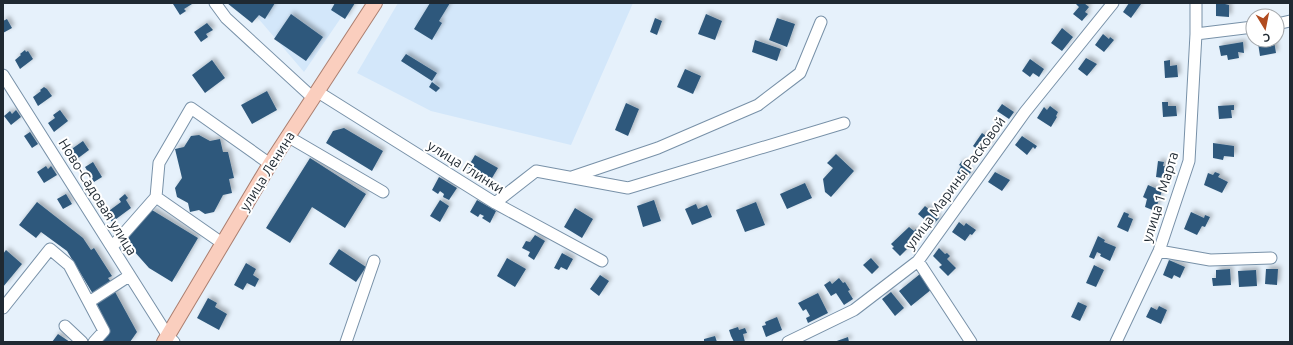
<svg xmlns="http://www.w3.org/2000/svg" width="1293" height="345" font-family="Ubuntu,sans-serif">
	<defs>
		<filter id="shadow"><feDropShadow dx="3" dy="-3" stdDeviation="2" flood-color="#0004"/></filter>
	</defs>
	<rect width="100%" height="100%" fill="#e6f1fb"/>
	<path fill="#d3e7fa" d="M245 3H351L304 72Z
		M398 3H633L571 145 431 111 357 73Z"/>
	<path fill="#2f597c" filter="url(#shadow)" d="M175 3H191L192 4 184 9 186 11 180 15 173 4Z
		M227 3H275L265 19 259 15 252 23Z
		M335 3H355L345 19 331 10Z
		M430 3H450L439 21 442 23 432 40 414 29Z
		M1077 3H1084L1089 7 1085 12 1088 14 1082 21 1073 14 1079 7 1076 4Z
		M1129 3 1141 4 1131 18 1123 12Z
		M1221 3 1229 5V17L1216 16V4H1221Z
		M291 14 323 37 306 61 274 39Z
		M706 14 722 21 715 40 698 34Z
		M655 18 662 21 657 35 650 32Z
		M777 18 795 24 787 47 769 40Z
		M7 19 12 28 3 33V21Z
		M207 23 213 30 206 34 208 37 201 42 194 32Z
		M1062 28 1073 37 1062 51 1051 43Z
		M1103 34 1109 39 1110 37 1114 40 1104 52 1095 45Z
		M755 40 781 49 777 61 752 52Z
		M1274 41 1276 53 1260 56 1258 43Z
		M1243 42 1244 53 1238 52 1239 58 1228 60 1227 55 1221 56 1219 46Z
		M25 50 26 52 28 51 33 59 20 69 15 60 21 55 20 54Z
		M406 54 437 73 432 81 401 61Z
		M1086 58 1097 64 1087 76 1078 69Z
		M1030 59 1044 69 1039 77 1033 73 1030 77 1022 71Z
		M212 60 225 78 205 93 192 75Z
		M1170 60V66L1177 65 1178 77 1165 78 1164 61Z
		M685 69 701 76 693 94 677 87Z
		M432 82 440 88 436 92 429 87Z
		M44 87 47 89 52 96 38 106 33 97 41 91 40 90Z
		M267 91 277 110 252 124 241 105Z
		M1162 102H1168V106H1176L1177 116 1163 117Z
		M626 103 639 109 628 136 615 130Z
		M1002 104 1014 112 1009 119 997 111Z
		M1234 105V110H1231L1232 118 1219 119 1218 106Z
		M1050 106 1058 112 1056 116 1057 117 1051 127 1037 118 1044 107 1047 110Z
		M16 110 21 117 11 125 4 116 10 111 12 114Z
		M60 110 68 121 54 132 48 123 55 118 53 115Z
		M344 128 383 151 372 171 326 143 333 131Z
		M30 132 38 144 32 148 24 136Z
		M982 133 992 140 985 151 979 147 977 149 973 146Z
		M199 135 210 141 220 139 223 152H228L234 178 229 179 232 193 223 195 214 212 205 214 199 210 190 212 188 203 177 197 175 188 182 178 175 149 184 147 191 136Z
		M1022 136 1037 146 1035 149 1033 147 1027 155 1015 145Z
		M83 141 89 150 73 162 66 153Z
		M1213 143 1234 146V157L1224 156 1223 160 1213 158Z
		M836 154 854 171 831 197 825 192 823 179 833 168 827 163Z
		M475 155 498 168 489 183 474 175 476 172 468 167Z
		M310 158 366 194 345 228 312 207 290 243 266 228Z
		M962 161 967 165 965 168 971 172 966 179 957 173 961 166 959 165Z
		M1158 161 1164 162 1163 166 1171 167 1169 179 1156 177Z
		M93 162 102 177 94 182 85 167Z
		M46 166 48 169 51 166 57 175 44 183 37 172Z
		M995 172 1010 180 1002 191 988 182Z
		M1215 172 1220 174 1218 177 1228 182 1222 193 1204 185 1208 173 1213 175Z
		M439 177 457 188 449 200 443 197 444 194 440 191 438 194 432 190Z
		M805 183 812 198 787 209 780 194Z
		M1148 185 1162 191 1155 211 1145 207 1147 199 1143 197Z
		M66 194 72 204 63 209 57 199Z
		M125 194 128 198 126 200 131 208 112 222 106 213 121 202 119 199Z
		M440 200 449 206 440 222 430 216Z
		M477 200 496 211 490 223 482 218 484 216 480 214 478 217 470 212Z
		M654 200 661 221 643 227 637 206Z
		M37 202 83 238 91 250 94 248 112 276 108 278 111 282 93 294 67 251 41 232 36 238 19 225Z
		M756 202 765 225 745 232 736 210Z
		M696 204 698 209 707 205 712 217 692 225 685 209Z
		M925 206 939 218 932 226 918 214Z
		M575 208 593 219 582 238 564 227Z
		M152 210 198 238 172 282 149 268 125 241Z
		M1124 212 1129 214 1128 217 1133 219 1128 232 1117 227Z
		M1191 212 1204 218 1205 215 1210 217 1205 227 1202 226 1197 235 1184 229Z
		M959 222 964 226 966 223 976 230 972 235 970 234 965 241 952 232Z
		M909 227 914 231 916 229 922 235 915 241 913 240 905 247 907 249 900 256 892 248 894 247 891 244Z
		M535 235 545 241 534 260 528 256 530 252 522 248 526 241 530 242Z
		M1098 236 1105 240 1104 242 1116 247 1110 261 1100 256 1101 254 1097 252 1094 259 1089 257Z
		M939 248 945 254 947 253 950 256 947 259 956 268 948 276 939 267 942 265 933 256Z
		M339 249 366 267 356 282 329 264Z
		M6 250 22 264 3 287V254Z
		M562 253 573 259 567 270 561 267 559 270 554 268Z
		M507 258 526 269 515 287 497 276Z
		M871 258 879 267 872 274 863 265Z
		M1169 260 1185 267 1180 278 1174 275 1172 279 1163 275Z
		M246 263 256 269 253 275 259 279 255 287 247 283 243 290 234 285Z
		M1094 265 1104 270 1096 287 1086 283Z
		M1230 269 1231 285 1213 286 1212 278H1216V270Z
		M1266 269H1278L1277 285 1265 284Z
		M1256 270 1257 286 1239 287 1238 271Z
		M920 274 932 289 911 306 899 291Z
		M600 275 609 281 599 296 590 289Z
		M839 278 843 283 845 282 850 290 848 291 853 299 844 305 836 293 831 296 824 285 830 281 832 284Z
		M114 290 137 332 130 342H101L110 331 95 300Z
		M891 292 904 308 895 316 882 299Z
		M818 293 828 313 808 323 806 318 810 316 806 309 803 311 798 303Z
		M208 298 217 303 215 307 227 314 219 330 197 318Z
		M1078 302 1087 306 1080 321 1071 317Z
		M1159 306 1167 310 1161 324 1146 317 1151 307 1157 310Z
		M777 317 782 330 766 337 762 326 766 325 765 322Z
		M738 327 739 330 745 328 747 333 743 334 745 342H734L731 336 729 330Z
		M58 334 70 342H52Z
		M715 336 717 342H704V339Z
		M848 337 849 342H834Z"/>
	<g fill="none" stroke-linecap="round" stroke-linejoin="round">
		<g stroke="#7891a8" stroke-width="13">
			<path id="minor" d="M215 3 226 18 313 98
				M1277 24 1290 21
				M1196 34 1253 27
				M3 75 168 336 174 342
				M318 92 495 203 602 261
				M287 136 383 192
				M572 177 658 148 758 105 800 73 821 22
				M156 197 222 243
				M495 203 536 171 628 188 844 123
				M112 247 156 197 159 163 191 108 270 164
				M1159 251 1210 260 1271 258
				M918 261 971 342
				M89 302 129 276
				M3 308 50 249 69 265 104 331 94 342
				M65 326 82 342
				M346 342 374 261
				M788 342 854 310 918 261 1025 112 1113 3
				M1116 342 1159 251 1189 161 1196 34V3"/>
		</g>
		<g stroke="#ab7f70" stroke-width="16">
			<path id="major" d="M164 342 270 164 375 3"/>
		</g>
		<use href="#minor" stroke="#fff" stroke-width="11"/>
		<use href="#major" stroke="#facebe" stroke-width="14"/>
	</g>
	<g text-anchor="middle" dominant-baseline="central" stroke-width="4" stroke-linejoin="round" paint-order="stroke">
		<g font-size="14" fill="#1f2932" stroke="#fff">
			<text transform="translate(466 167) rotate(32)">улица Глинки</text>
			<text transform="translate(267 171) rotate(-58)">улица Ленина</text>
			<text transform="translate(955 183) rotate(-54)">улица Марины Расковой</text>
			<text transform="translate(98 197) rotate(58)">Ново-Садовая улица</text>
			<text transform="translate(1160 197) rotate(-73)">улица 1 Марта</text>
		</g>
	</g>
	<rect width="1293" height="345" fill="none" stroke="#1f2932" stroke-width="8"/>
	<g transform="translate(1265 28) rotate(170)"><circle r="19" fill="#ffffff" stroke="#a5a9ad"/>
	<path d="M0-3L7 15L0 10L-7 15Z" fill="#b14b1f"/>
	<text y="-6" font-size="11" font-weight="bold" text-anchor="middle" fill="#1f2932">С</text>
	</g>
</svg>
